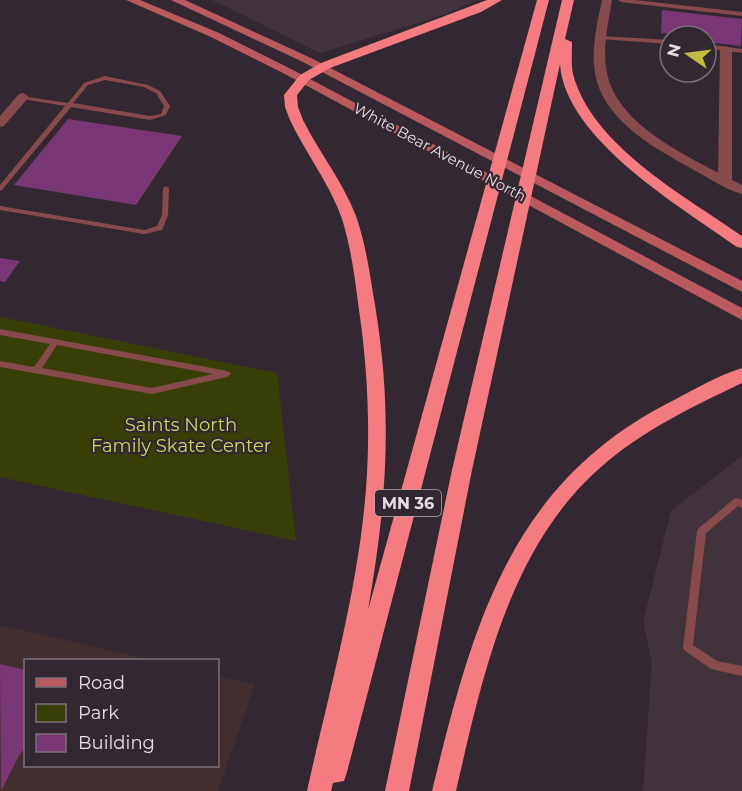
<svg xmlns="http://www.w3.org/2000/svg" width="742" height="791" font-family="Montserrat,sans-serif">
	<rect width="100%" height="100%" fill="#332832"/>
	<path fill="#41323c" d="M212 0H476L444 15 320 53Z
		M742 456V791H643L652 662 643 622 671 511Z"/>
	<path fill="#422e2f" d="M0 625 152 660H26V766H218V676L255 684 218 791H0Z"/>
	<path fill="#383f06" d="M0 317 277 373 296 541 0 477Z"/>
	<path fill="#793775" d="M662 10 742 19 741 46 706 42V36L661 33Z
		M68 119 182 136 136 205 14 185Z
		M0 258 20 261 5 282 0 281Z
		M0 664 26 670V749L21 752 1 791Z"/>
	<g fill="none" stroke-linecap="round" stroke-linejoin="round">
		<path fill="#884b4d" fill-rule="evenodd" d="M618 0H635L742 12V16L621 2Z
			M602 36 670 40V44L600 39V37Z
			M706 44 742 49V53L706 48Z
			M105 76 148 85 160 91 170 106 166 115 150 120 71 107 2 190 0 191V185L65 106 23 99 21 98V96L68 103 84 83ZM105 80 144 87 156 93 164 106 161 114 150 116 73 103 88 85Z
			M166 186 169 188 168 215 163 228 162 230 144 234 0 210V206L144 230 157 226 162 215 163 188Z
			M0 329 223 370 230 372 231 374 227 377 152 394 0 367V361L34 367 50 344 0 335ZM57 345 213 374 152 388 42 368Z
			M737 498 742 500V508L738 506 706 533 693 645 717 661 742 666V676L711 669 684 650 683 647 697 531 699 528 734 499Z"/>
		<path fill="#884b4d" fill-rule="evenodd" d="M726 46 732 49V180L725 184 718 180 720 49Z
			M23 93 29 97 4 126 0 127V116L19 94Z"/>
		<path fill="#884b4d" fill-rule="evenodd" d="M602 0H612C608 24 602 49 607 73 618 129 698 161 742 185V194C723 189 703 174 685 165 649 145 602 117 595 73 591 49 597 23 602 0Z"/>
		<path fill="#ba5a5e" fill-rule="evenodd" d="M126 0H140L219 33 291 69 742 308V320L283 73 211 37Z
			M171 0H185L311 58 742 281V292L303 62Z"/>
		<path fill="#f47c81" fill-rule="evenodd" d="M487 0H502L481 12 330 68 309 80 297 95 298 107 303 120C319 152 343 182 356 216 366 244 370 276 375 305 393 414 387 501 368 610L537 0H549L347 772 344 781 333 783 331 791H307C330 687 361 580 367 474 370 419 367 364 359 310 355 279 351 246 341 216 329 183 305 152 290 120L285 107 284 95 300 75 321 63Z
			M562 0H574L565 39 572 42C572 52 571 64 573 74 592 146 685 196 742 236V248L737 247C681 207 565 139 560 64L472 470 409 791H385L452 470Z
			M742 368V383C692 407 643 430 601 467 509 547 482 678 456 791H432C473 624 510 481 676 399 697 388 719 375 742 368Z"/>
	</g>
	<g text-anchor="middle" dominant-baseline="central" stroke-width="4.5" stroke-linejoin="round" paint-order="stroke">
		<g font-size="15" fill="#e5dde4" stroke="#332832">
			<text transform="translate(440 152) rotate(28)">White Bear Avenue North</text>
		</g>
		<rect fill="#332832" stroke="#b0a7af" stroke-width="1.5" x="375" y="490" width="66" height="26" rx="4.5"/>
		<g font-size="16" font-weight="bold" fill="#e5dde4">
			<text x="408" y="503">MN 36</text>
		</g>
		<g font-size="18" fill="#c8da5a" stroke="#332832">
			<text x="181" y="425">Saints North<tspan x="181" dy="21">Family Skate Center</tspan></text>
		</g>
	</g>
	<rect x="24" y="659" width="195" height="108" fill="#332832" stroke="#7a7079" stroke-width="1.5"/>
	<rect x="36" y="678" width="30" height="9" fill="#ba5a5e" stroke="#7a7079" stroke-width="1.5"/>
	<text x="78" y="689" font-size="18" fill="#e5dde4">Road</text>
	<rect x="36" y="704" width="30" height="18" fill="#383f06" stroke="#7a7079" stroke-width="1.5"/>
	<text x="78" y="719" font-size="18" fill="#e5dde4">Park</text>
	<rect x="36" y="734" width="30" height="18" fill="#793775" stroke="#7a7079" stroke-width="1.5"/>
	<text x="78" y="749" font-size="18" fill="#e5dde4">Building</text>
	<g transform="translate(688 54) rotate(284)"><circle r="28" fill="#332832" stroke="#7a7079" stroke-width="1.5"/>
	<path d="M0-4.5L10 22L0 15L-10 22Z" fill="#bfbe42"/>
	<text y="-9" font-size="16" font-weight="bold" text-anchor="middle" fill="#e5dde4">N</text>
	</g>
</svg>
